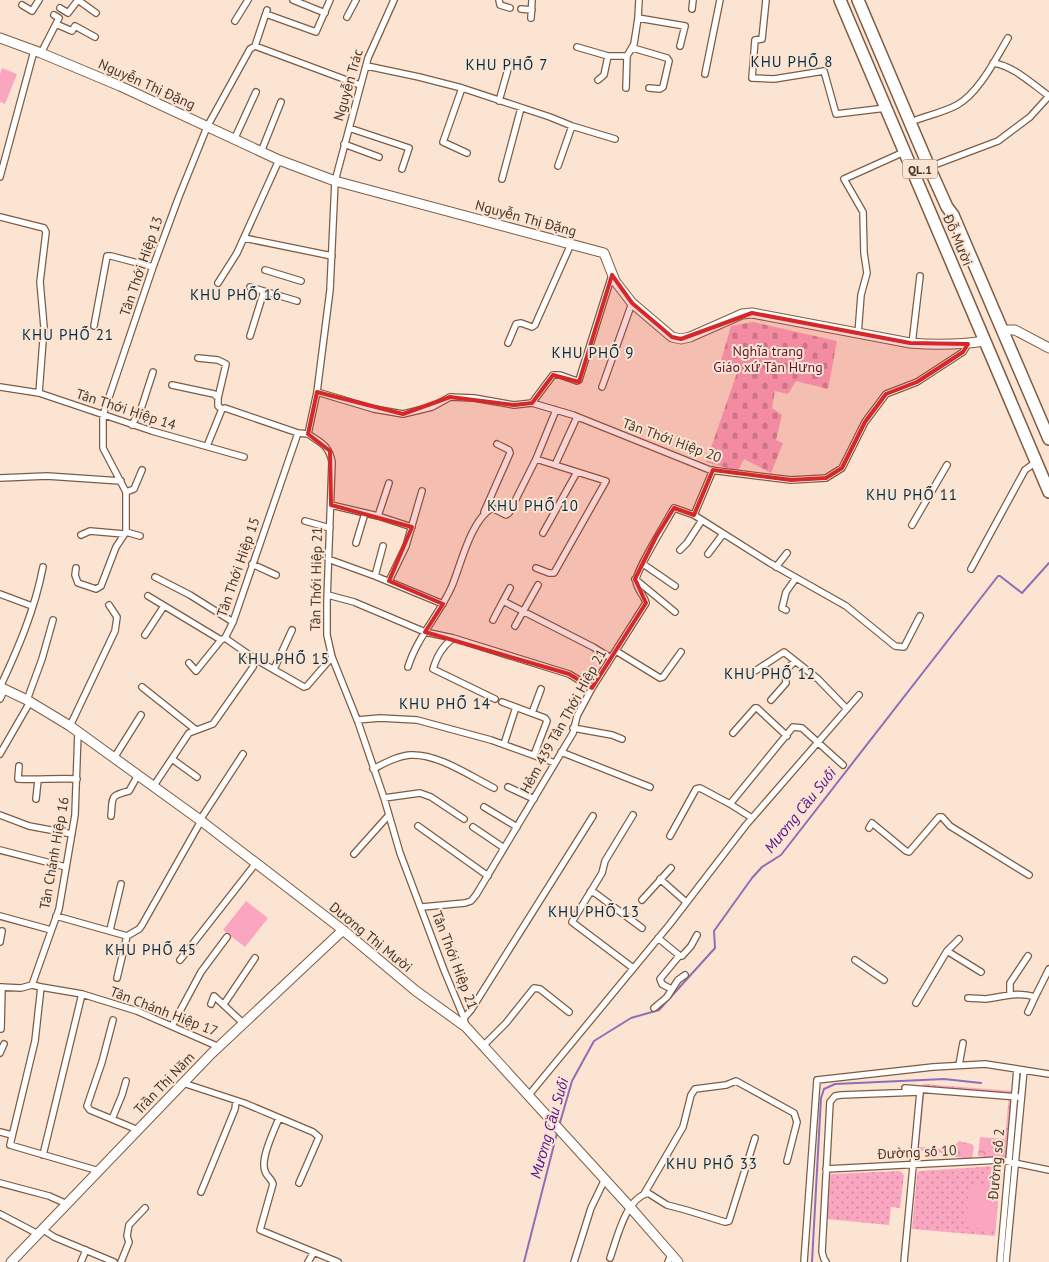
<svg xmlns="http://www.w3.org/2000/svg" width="1049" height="1262" font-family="'PT Sans',sans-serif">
	<defs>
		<pattern id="grass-dots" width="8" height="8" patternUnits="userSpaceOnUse" patternTransform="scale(1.25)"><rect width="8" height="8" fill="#fba6c1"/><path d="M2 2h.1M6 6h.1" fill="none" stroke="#cd889d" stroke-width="1.8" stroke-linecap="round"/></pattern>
		<pattern id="cemetery-stones" width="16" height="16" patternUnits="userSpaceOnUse" patternTransform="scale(1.25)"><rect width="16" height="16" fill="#fba6c1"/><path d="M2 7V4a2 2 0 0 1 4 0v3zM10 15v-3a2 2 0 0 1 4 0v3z" fill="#cd889d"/></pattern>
		<pattern id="park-crowns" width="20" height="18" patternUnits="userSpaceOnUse" patternTransform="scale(1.25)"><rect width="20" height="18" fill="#fba6c1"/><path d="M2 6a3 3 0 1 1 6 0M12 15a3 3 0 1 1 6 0" fill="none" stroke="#cd889d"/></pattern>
	</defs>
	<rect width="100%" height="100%" fill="#fce4d2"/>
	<path fill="url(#grass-dots)" d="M997 1166 1001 1170 995 1236 912 1229 917 1174 919 1171Z
		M900 1171 904 1175 900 1208 891 1207 889 1225 827 1219 829 1178 831 1174Z"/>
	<path fill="url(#cemetery-stones)" d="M753 322 837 341 828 389 796 381 788 394 775 391 772 408 782 415 776 440 783 443 771 473 744 459 738 471 706 462 738 370 720 364 731 326Z"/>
	<path fill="url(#park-crowns)" d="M923 1084 1013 1091 1007 1159 978 1156 980 1137 1005 1139 1009 1094 925 1087 919 1147 952 1150 951 1154 916 1150Z
		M959 1141 972 1144 974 1147 972 1159 955 1157 954 1146Z"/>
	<path fill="#fba6c1" d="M2 68 17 74 5 104 0 102V74Z
		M246 901 268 918 245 947 223 930Z
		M969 1185 996 1187 993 1229 966 1227Z"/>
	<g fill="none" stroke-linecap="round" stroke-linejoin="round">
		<path stroke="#8e6fb6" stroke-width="2" d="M559 1126 572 1081 594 1041 631 1018 659 1010 715 948 714 931 752 878 762 867 781 855 998 576H1000L1022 593 1049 563
			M524 1262 557 1133
			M812 1262 821 1098 824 1089 835 1084 944 1079 981 1083"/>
		<g stroke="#7f5c41" stroke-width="8">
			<path id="street" d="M78 0 96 13
				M293 0 325 13
				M394 0 368 58 335 181 330 290 317 392 308 434C321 443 329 445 332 462L327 601V635L332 657 358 722 384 798 400 853 444 970 464 1018 466 1027
				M499 0 500 5 510 8
				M766 0 762 39 755 40 752 78 774 79 824 71 836 114 886 108
				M22 5 32 11 39 0
				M60 8 68 13 78 0
				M521 9 532 10
				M692 9 693 0
				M266 14 316 32 330 0
				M347 17 356 0
				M531 18 532 0
				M638 18 685 26 680 46
				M235 21 248 0
				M56 24 72 31 75 26 95 37
				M255 46 267 10
				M577 47 608 56H627L634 44 638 18 639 0
				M633 48 667 58 669 61 663 87 660 89 649 88
				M41 53 59 18 54 15
				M993 63C1014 66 1032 84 1049 96
				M367 66 419 77 462 88 550 117 572 126 615 139
				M705 74 720 0
				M598 80 604 75 608 56
				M462 88 443 142 467 153
				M626 88 627 56
				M499 101 510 62
				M916 120C930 115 944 112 957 105 979 93 996 58 1008 38
				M349 128 409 148 402 169
				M234 140 256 92
				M344 144 379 157
				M261 152 281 102
				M558 166 572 126
				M929 167 998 141 1030 117 1049 96
				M0 177 34 51
				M502 179 521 108
				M0 217 44 228 46 232 40 282 44 327 39 393
				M244 238 332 256
				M265 270 301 281
				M218 283 237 253 279 160
				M250 287 297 301
				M94 326 107 256H111L153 267
				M858 334 861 295 867 273 864 253 863 212 844 179 904 152
				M250 336 264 291
				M508 343 516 324 521 323 532 327 535 325 571 244
				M912 344 920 276
				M198 358 218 360 226 364 218 398V406L222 409
				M172 385 214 394 218 398
				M0 387 39 393 152 431 244 457
				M602 387 632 303
				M317 392 374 409 403 414 432 407 450 397 474 398 514 405 532 403 573 415 710 470 791 480 826 478 842 468 865 422 886 394 917 382 963 352 968 344
				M532 403 553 375H560L577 381 579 380 612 275
				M132 425 142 406 153 372
				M207 446 222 409 225 408 298 433
				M536 459 556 410
				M555 465 577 417
				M713 470 694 515 770 563 846 606 895 646 904 647 920 616
				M0 478 47 476 121 481
				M126 492 134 489 142 470
				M331 505 378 516 412 527
				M484 512 510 453 509 450 497 444
				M378 516 389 483
				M305 521 330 528
				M912 525 947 465
				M543 533 577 472
				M81 535 90 531 124 534
				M140 536 126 532V492L103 448V415L153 267 178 199 207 127 250 49 255 46 360 85
				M356 543 365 513
				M383 546 375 576 443 604
				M680 550 687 543 702 520
				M708 554 723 534
				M328 559 375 576
				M252 564 276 575
				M643 564 675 586
				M776 567 787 553
				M76 568 75 575 78 583 96 589 101 586 116 547 126 532
				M971 569 1025 470 1036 462
				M155 577 190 595 233 622
				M635 579 675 612
				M389 581 406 546 422 491
				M0 594 32 606
				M328 595 354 602 425 632 453 638
				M148 596 221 640 225 638
				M503 601 510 588
				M786 610 782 608 786 592 796 578
				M493 620 503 601 593 647 611 658
				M515 626 538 585
				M145 635 164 606
				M616 651 660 678 663 677 681 652
				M255 659 304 687 307 686 332 657
				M189 663 196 671 221 640
				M408 667C417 637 440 614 452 586 461 564 471 520 492 508L506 515 509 513 536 459 606 481 554 573H549L536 568
				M274 669 292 630
				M755 671 784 652 818 679 847 709
				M0 687C18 649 35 609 43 567
				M142 687 196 730
				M0 699 5 689
				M495 699 433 669C437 656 442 647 453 638L569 674 592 688
				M27 700 42 659 53 620
				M771 700 786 683 785 671 795 661
				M502 702 545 718 547 721 534 755
				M532 713 541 689
				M357 720 380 718 417 720 491 740 555 763
				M70 726 115 631 117 617 109 605
				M573 728 612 735 622 739
				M78 732 75 815 59 909 32 985 41 987 35 1041 10 1145 99 1171
				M733 733 755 708H757L787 736
				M504 744 516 707
				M561 752 650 787
				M0 754 30 702
				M114 758 141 715
				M172 759 197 777
				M19 766 18 779C38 780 57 778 77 779
				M373 769C385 763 397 756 410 755 437 753 470 776 494 788
				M153 787 189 733 213 724 253 667 255 659 225 638 233 622 298 433 308 434
				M508 787 534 799
				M384 798 420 793 431 797 464 819
				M36 799 38 780
				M730 804 752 818
				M484 807 517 827
				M0 815 29 826 72 834
				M111 816C113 797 109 796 129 791L138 775
				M200 820 243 754
				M418 826 488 876
				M473 827 504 848
				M869 828 872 823 906 851 909 852 939 817H942L950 826 1029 875
				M670 836 696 789 700 788 730 804 793 727 802 728 843 765
				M0 850 66 867
				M354 854 388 816
				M660 879 686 902
				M590 892 595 893 642 928
				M642 900 671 868
				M422 907 465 903 471 901 476 895 573 733 577 716 592 688 646 603C644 595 637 590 636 581 635 572 668 519 674 508L694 515
				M0 916 51 930
				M56 916 127 936 117 978
				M110 930 121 884
				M127 936 139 929 142 925 201 821
				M658 938 680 956H682L691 946 697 935
				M0 942 2 931
				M947 951 981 972
				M180 960 256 863
				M855 960 884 980
				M633 968 572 922 602 873 605 861 633 815
				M0 987 21 988 32 985
				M41 987 82 994 137 1011 219 1047
				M671 989 662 984 660 979 679 956
				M1010 995V983L1028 956
				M968 998C974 998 980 999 985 999 1002 997 1018 991 1035 997L1049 969
				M916 1003 947 951 959 939
				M211 1004 214 996 244 1024
				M224 1004 255 958
				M654 1008 667 997 678 980 685 975
				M1028 1012 1035 997
				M464 1018 471 1010 593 816
				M113 1020 102 1062 87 1106 90 1110 138 1130
				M172 1026 201 972 227 937
				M1 1029 2 987
				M483 1046 506 1023 534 988 540 989 569 1012
				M0 1053 4 1044
				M959 1065 963 1043
				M183 1083 244 1103 313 1132 319 1137 299 1183
				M905 1088 1019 1097
				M528 1096 670 924 746 825 859 695
				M279 1118C274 1131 260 1159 265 1171 266 1176 272 1179 273 1184L260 1230 338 1262
				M112 1119 122 1095 126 1081
				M0 1132 12 1135
				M43 1155 82 994
				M826 1169 1000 1160 1049 1170
				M0 1183 49 1196 67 1204
				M201 1192 235 1109 236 1101
				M644 1194 683 1127 691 1095 695 1089 726 1085 736 1081 794 1113 797 1122 787 1161
				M0 1214 38 1234
				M42 1229 54 1237 114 1262
				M610 1258C617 1239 625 1199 648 1193L667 1205 686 1210 725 1222 729 1221 755 1138
				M81 1262 86 1250
				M121 1262 129 1242 127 1236 129 1225 145 1208
				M308 1262 314 1252
				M574 1262 591 1208 605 1179
				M668 1262 671 1255
				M804 1262 817 1080 933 1067 985 1064 1049 1074
				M826 1262 824 1259 822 1252 830 1102 835 1096 841 1095 920 1092 904 1262
				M1000 1262 1017 1069
				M1006 1262 1024 1070"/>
		</g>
		<g stroke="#7f5c41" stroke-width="11">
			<path id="secondary" d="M0 38 41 53 120 86 279 160 335 181 604 253 615 281 632 303 672 337 681 339 690 337 742 314 752 313 910 343C935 345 959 345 984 341
				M1005 330H1015L1049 348
				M0 687 27 700 70 726 200 820 343 930 416 991 466 1027 630 1207 678 1262
				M11 1262 211 1054 343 930"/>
		</g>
		<g stroke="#7f5c41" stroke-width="14">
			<path id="highway" d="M840 0 1049 492
				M858 0 929 167 947 207 953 215 1049 439"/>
		</g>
		<use href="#street" stroke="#fff" stroke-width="5.5"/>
		<use href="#secondary" stroke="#fff" stroke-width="9"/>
		<use href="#highway" stroke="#fff" stroke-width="11"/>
	</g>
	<path fill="#d62828" fill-opacity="0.2" stroke="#d62828" stroke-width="4" stroke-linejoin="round" d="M612 275 632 303 672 337 681 339 752 313 910 343 968 344 963 352 917 382 886 394 865 422 842 468 826 478 791 480 713 470 694 515 674 508 656 537 635 579 646 603 592 688 569 674 425 632 443 604 389 581 412 527 331 505 330 451 308 434 317 392 403 414 450 397 514 405 532 403 553 375 579 382Z"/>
	<g text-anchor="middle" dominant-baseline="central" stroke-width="4" stroke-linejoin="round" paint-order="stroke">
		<rect fill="#fce4d2" stroke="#7d6b5d" stroke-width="1" x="902.5" y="159.5" width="35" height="19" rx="4"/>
		<g font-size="12" font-weight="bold" fill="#47372b">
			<text x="920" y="169">QL.1</text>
		</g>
		<g font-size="14" fill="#47372b" stroke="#fce4d2">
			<text transform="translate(147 84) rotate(24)">Nguyễn Thị Đặng</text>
			<text transform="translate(348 85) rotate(-74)">Nguyễn Trác</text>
			<text transform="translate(526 218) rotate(15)">Nguyễn Thị Đặng</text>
			<text transform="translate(958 240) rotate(67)">Đỗ Mười</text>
			<text transform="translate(141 266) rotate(-71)">Tân Thới Hiệp 13</text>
			<text transform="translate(126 409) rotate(18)">Tân Thới Hiệp 14</text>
			<text transform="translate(672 440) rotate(20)">Tân Thới Hiệp 20</text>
			<text transform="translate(238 567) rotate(-71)">Tân Thới Hiệp 15</text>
			<text transform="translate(316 579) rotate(-89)">Tân Thới Hiệp 21</text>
			<text transform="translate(563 721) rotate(-61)">Hẻm 439 Tân Thới Hiệp 21</text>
			<text transform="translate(54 853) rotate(-80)">Tân Chánh Hiệp 16</text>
			<text transform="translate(371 937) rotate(39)">Dương Thị Mười</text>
			<text transform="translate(455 960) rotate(69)">Tân Thới Hiệp 21</text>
			<text transform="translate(164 1011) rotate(21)">Tân Chánh Hiệp 17</text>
			<text transform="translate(164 1083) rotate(-46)">Trần Thị Năm</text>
			<text transform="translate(917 1152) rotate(-3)">Đường số 10</text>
			<text transform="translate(996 1164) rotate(-85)">Đường số 2</text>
		</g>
		<g font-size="14" fill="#611636" stroke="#fce4d2">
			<text x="768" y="351">Nghĩa trang<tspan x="768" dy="16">Giáo xứ Tân Hưng</tspan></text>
		</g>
		<g font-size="15" letter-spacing="1" fill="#062f46" stroke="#fce4d2">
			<text x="792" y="61">KHU PHỐ 8</text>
			<text x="507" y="64">KHU PHỐ 7</text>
			<text x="236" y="294">KHU PHỐ 16</text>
			<text x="68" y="334">KHU PHỐ 21</text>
			<text x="593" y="352">KHU PHỐ 9</text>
			<text x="912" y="494">KHU PHỐ 11</text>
			<text x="533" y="505">KHU PHỐ 10</text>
			<text x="284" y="658">KHU PHỐ 15</text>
			<text x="770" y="673">KHU PHỐ 12</text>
			<text x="445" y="703">KHU PHỐ 14</text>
			<text x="594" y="911">KHU PHỐ 13</text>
			<text x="151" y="949">KHU PHỐ 45</text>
			<text x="712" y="1163">KHU PHỐ 33</text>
		</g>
		<g font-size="15" font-style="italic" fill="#531593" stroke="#fce4d2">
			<text transform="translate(800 810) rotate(-51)">Mương Cầu Suối</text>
			<text transform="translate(549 1128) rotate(-74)">Mương Cầu Suối</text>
		</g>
	</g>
</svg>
